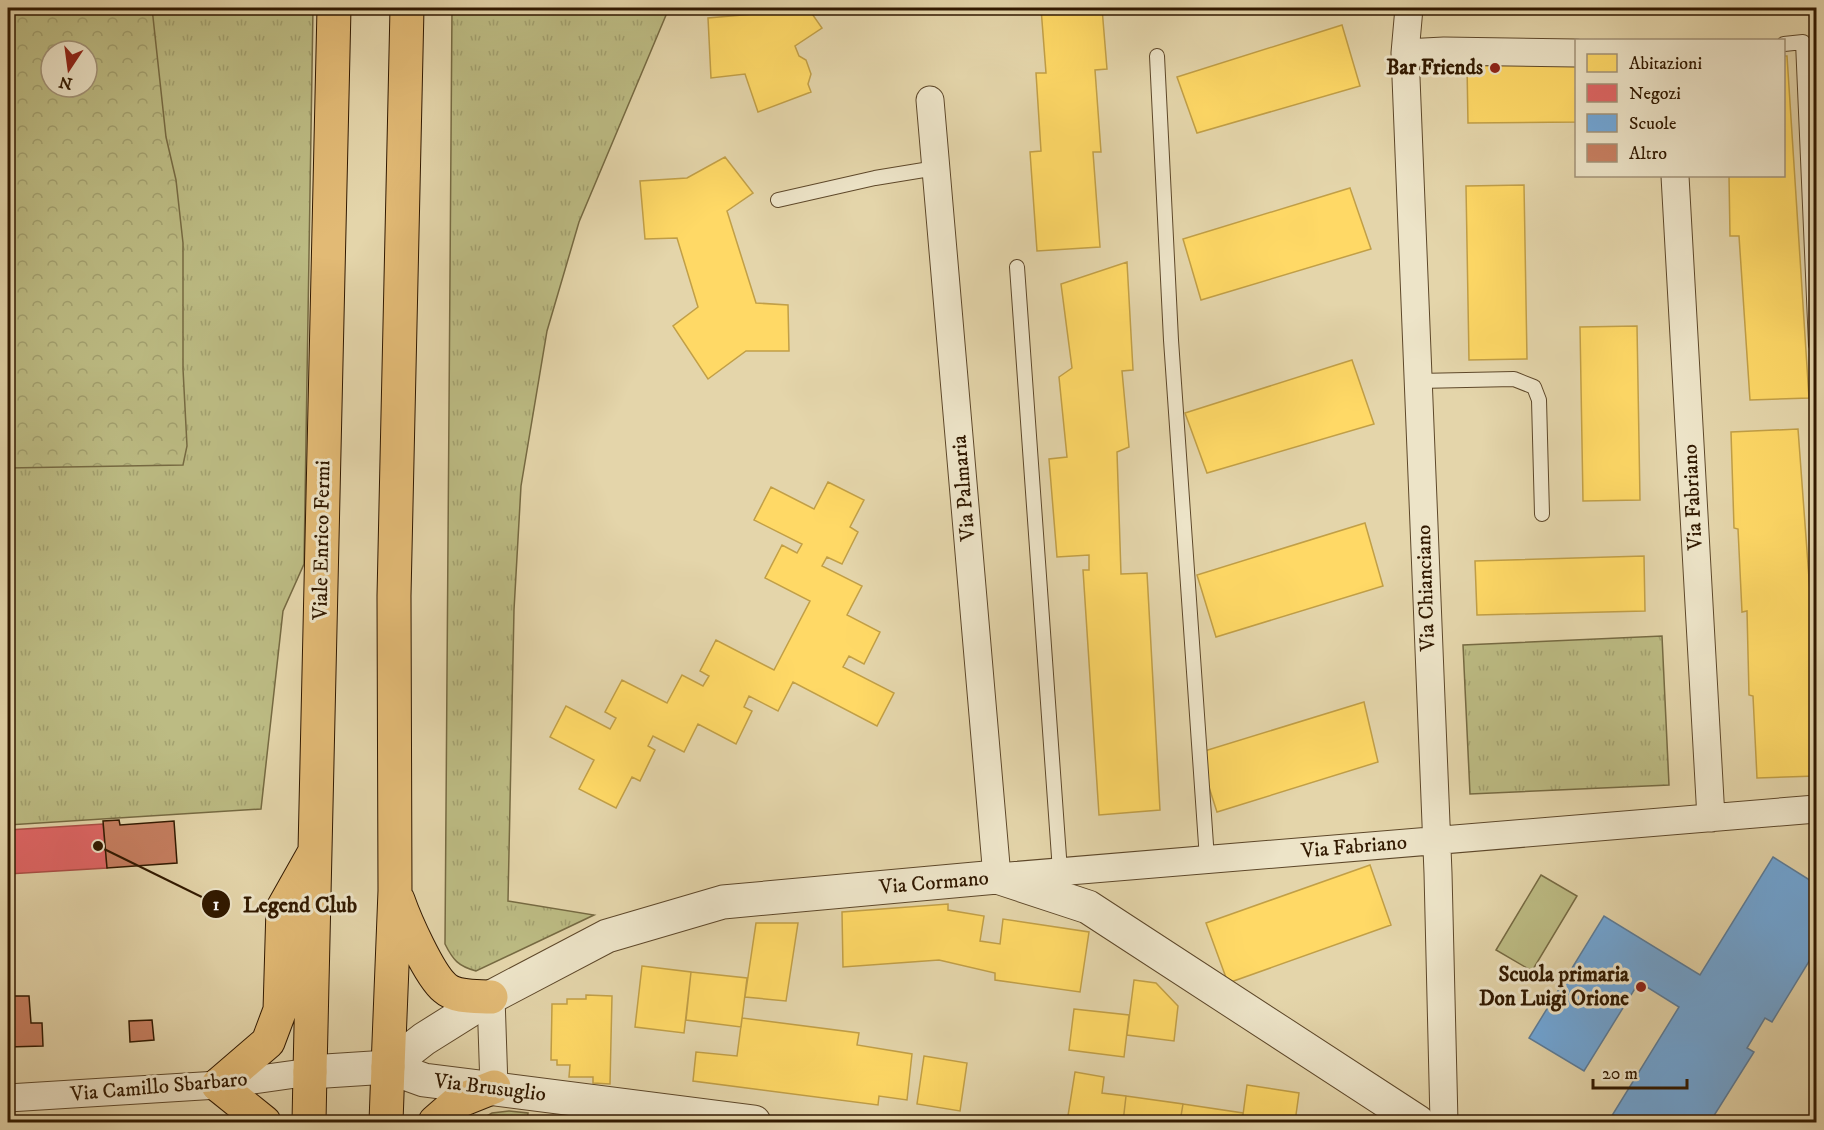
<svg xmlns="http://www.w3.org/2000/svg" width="1824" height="1130" font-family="'IM FELL DW Pica',serif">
	<defs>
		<pattern id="grass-tufts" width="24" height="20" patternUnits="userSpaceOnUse" patternTransform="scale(1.5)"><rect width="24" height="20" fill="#bcbb83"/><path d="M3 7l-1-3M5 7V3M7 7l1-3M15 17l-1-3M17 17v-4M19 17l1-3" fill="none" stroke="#a2a06f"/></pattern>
		<pattern id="forest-crowns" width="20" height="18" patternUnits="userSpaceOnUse" patternTransform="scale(1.5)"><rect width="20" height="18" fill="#bcbb83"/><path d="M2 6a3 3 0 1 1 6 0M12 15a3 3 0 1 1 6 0" fill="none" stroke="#a2a06f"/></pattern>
	</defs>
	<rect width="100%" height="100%" fill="#e4d5aa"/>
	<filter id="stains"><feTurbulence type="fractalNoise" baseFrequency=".00333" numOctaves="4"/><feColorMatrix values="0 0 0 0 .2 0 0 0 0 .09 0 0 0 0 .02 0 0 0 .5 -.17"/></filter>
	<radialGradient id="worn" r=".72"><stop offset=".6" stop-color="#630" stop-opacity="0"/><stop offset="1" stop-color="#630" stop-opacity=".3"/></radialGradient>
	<path fill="url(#grass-tufts)" stroke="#766a42" stroke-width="1.5" fill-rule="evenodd" d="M8 8H313L304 564 283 611 261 809 8 825ZM51 51H87V87H51Z
		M452 8H669L579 222 547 331 521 486 514 610 508 901 594 915 476 971C458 966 453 960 445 944Z
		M1662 636 1669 785 1470 794 1463 645Z
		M509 1111 528 1113 527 1122H476L492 1113Z"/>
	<path fill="url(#forest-crowns)" stroke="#766a42" stroke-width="1.5" fill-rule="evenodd" d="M8 8H152L166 137 176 180 183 243V369L187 446 183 465 8 468ZM51 51H87V87H51Z"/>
	<path fill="#bcbb83" stroke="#766a42" stroke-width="1.5" d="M1541 875 1577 896 1532 971 1496 950Z"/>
	<path fill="#ffd966" stroke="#c19f47" stroke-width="1.5" d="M764 8H808L822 28 795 46 799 56 806 60 811 74 808 84 811 92 758 112 745 74 711 78 708 18 754 14Z
		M1041 8H1102L1107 69 1095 70 1101 152H1093L1100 247 1037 251 1030 152 1041 151 1036 73H1046Z
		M1342 25 1360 86 1197 133 1177 77Z
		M1784 56H1787L1809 398 1750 400 1739 236H1730L1729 176H1784Z
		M1576 64V122L1468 123 1467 66Z
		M725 157 753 193 727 211 756 303 788 305 789 351H746L708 379 673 326 698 307 677 238 645 239 640 181 687 178Z
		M1524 185 1527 359 1469 360 1466 186Z
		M1350 188 1371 249 1201 300 1183 239Z
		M1127 262 1133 370 1122 371 1129 447 1117 452 1121 574 1147 573 1160 810 1099 815 1083 570H1089V555L1057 557 1049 459 1067 457 1059 377 1072 368 1061 284Z
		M1637 326 1640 500 1583 501 1580 327Z
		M1352 360 1374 424 1207 473 1185 413Z
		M1798 429 1816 673V776L1757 778 1753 696 1749 695 1747 611 1742 612 1738 529 1734 528 1731 432Z
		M828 482 864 500 850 527 858 532 842 564 827 557 822 566 862 586 847 615 880 632 864 664 849 656 843 667 894 693 877 726 793 682 778 711 749 696 744 707 752 711 736 744 698 724 684 752 653 736 648 746 655 750 640 781 632 777 616 808 579 789 594 760 550 737 566 706 610 729 616 718 605 712 622 680 667 703 682 675 703 686 709 676 700 671 716 640 774 670 810 601 765 578 782 545 797 553 802 544 754 520 771 487 814 509Z
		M1365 523 1383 586 1216 637 1197 575Z
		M1644 556 1645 611 1477 615 1475 561Z
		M1364 702 1378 762 1217 812 1198 753Z
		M1370 865 1391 925 1228 983 1206 923Z
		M948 904V910L984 916 980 941 1000 944 1003 919 1089 932 1080 992 995 980V973L939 960 843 967 842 912Z
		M756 923H798L786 1001 745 997Z
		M642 966 691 972 684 1033 635 1027Z
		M691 972 747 978 741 1027 686 1020Z
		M1134 980 1156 983 1178 1006 1174 1041 1127 1035Z
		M586 995 612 996 610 1084 593 1083V1077H569L570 1065H557V1060H551L552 1004H567V999H586Z
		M1074 1009 1129 1015 1124 1057 1069 1050Z
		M742 1018 859 1033 857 1045 912 1054 907 1100 879 1096 878 1105 693 1081 696 1052 737 1056Z
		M924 1056 967 1063 960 1111 917 1104Z
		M1075 1072 1104 1077 1102 1093 1126 1096 1123 1122H1067Z
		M1247 1085 1299 1093 1295 1122H1242Z
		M1126 1096 1183 1104 1180 1122H1123Z
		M1183 1104 1243 1113 1242 1122H1180Z"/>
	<path fill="#e06666" stroke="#ac4f47" stroke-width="1.5" d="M103 824 107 868 8 874V830Z"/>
	<path fill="#6fa8dc" stroke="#5c7d9a" stroke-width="1.5" d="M1773 857 1816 884V950L1772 1022 1765 1018 1747 1048 1754 1052 1710 1122H1608L1679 1007 1639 982 1584 1071 1529 1038 1604 916 1700 975Z"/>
	<path fill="#c77f61" stroke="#311900" stroke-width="1.5" d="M119 820 120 825 174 821 177 863 107 868 103 821Z
		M8 990H14V996H29L31 1023H42L43 1046 8 1047Z
		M152 1020 154 1040 130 1042 129 1021Z"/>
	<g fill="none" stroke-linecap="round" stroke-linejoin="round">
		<g stroke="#5e482a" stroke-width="16">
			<path id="service" d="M1784 44 1803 42 1816 345
				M1157 56 1171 340 1207 859
				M778 200 875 178 936 168
				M1017 267 1060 871
				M1418 381 1514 379 1534 387 1539 400 1542 514"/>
		</g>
		<g stroke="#5e482a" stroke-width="29">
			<path id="minor" d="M1409 8 1405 53 1438 873 1444 1122
				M1405 53 1444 51 1576 53
				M930 100 997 877 1816 809
				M1675 176 1711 818
				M491 997 494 1087
				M8 1098 218 1085 310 1072"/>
		</g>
		<g stroke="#5e482a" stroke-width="35">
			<path id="tertiary" d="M388 1067 424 1039 491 997 607 936 723 902 997 877 1088 907 1418 1122
				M310 1072 388 1067 424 1080 754 1122"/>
		</g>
		<g stroke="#311900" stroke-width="35">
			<path id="primary" d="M398 900C405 920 429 975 445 988 456 998 476 996 491 997
				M388 1067 395 891 394 596 407 8
				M310 1072 334 8
				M218 1085 268 1042 280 1010 283 908 314 853"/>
		</g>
		<g stroke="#311900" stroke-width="35">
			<path id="trunk" d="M218 1085 264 1122
				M309 1122 310 1072
				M386 1122 388 1067
				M435 1122 459 1101 494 1087"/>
		</g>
		<use href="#service" stroke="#ede4c8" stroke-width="14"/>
		<use href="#minor" stroke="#ede4c8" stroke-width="27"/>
		<use href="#tertiary" stroke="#ede4c8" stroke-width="33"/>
		<use href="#primary" stroke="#e2ba75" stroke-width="33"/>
		<use href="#trunk" stroke="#e2ba75" stroke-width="33"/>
	</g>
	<g fill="#8f2418" stroke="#ede4c8" stroke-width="2">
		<circle cx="1495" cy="68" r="6"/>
		<circle cx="1641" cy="987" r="6"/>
	</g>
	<g text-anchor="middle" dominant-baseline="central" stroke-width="6" stroke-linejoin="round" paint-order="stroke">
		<g font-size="21" font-weight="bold" fill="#311900" stroke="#ede4c8" text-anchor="end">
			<text x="1483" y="68">Bar Friends</text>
			<text x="1629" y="975">Scuola primaria<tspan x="1629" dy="24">Don Luigi Orione</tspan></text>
		</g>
		<g font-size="21" fill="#311900" stroke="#ede4c8">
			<text transform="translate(964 488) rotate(-95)">Via Palmaria</text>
			<text transform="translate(1693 497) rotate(-93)">Via Fabriano</text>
			<text transform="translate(322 540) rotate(-89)">Viale Enrico Fermi</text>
			<text transform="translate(1426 588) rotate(-92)">Via Chianciano</text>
			<text transform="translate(1354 847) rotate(-5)">Via Fabriano</text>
			<text transform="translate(934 883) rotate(-5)">Via Cormano</text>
			<text transform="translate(159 1087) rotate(-5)">Via Camillo Sbarbaro</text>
			<text transform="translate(490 1088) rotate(7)">Via Brusuglio</text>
		</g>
	</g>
	<path fill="none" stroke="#311900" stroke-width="2" d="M98 846L216 904"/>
	<g fill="#311900" stroke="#ede4c8" stroke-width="2">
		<circle cx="98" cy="846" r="6"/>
		<circle cx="216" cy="904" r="15"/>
	</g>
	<g font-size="18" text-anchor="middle" font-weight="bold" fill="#fff">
		<text x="216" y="910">1</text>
	</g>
	<g font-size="22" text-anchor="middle" font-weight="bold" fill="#311900" stroke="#ede4c8" stroke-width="6" stroke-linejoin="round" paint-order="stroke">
		<text x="300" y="912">Legend Club</text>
	</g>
	<rect width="1824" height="1130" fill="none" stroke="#e4d5aa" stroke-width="30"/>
	<rect x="9" y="9" width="1806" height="1112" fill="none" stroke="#311900" stroke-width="3"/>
	<rect x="15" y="15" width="1794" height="1100" fill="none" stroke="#311900" stroke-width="1.5"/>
	<rect x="1575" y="39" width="210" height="138" fill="#ede4c8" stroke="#a29378" stroke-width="1.5"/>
	<rect x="1587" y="54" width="30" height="18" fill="#ffd966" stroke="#a29378" stroke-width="1.5"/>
	<text x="1629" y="69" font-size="18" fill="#311900">Abitazioni</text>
	<rect x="1587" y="84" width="30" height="18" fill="#e06666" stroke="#a29378" stroke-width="1.5"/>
	<text x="1629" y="99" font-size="18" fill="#311900">Negozi</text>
	<rect x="1587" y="114" width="30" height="18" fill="#6fa8dc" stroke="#a29378" stroke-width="1.5"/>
	<text x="1629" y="129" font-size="18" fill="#311900">Scuole</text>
	<rect x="1587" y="144" width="30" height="18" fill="#c77f61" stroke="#a29378" stroke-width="1.5"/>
	<text x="1629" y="159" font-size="18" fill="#311900">Altro</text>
	<g transform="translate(69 69) rotate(193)"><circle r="28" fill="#ede4c8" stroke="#a29378" stroke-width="1.5"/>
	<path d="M0-4.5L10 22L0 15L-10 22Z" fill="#8f2418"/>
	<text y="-9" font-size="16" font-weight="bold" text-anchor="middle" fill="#311900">N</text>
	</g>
	<path d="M1593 1079v9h94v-9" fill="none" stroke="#311900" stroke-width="3"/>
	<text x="1602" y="1079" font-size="18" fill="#311900" stroke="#ede4c8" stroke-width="4.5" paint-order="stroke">20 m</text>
	<rect width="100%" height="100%" filter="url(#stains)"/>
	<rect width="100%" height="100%" fill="url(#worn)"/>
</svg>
